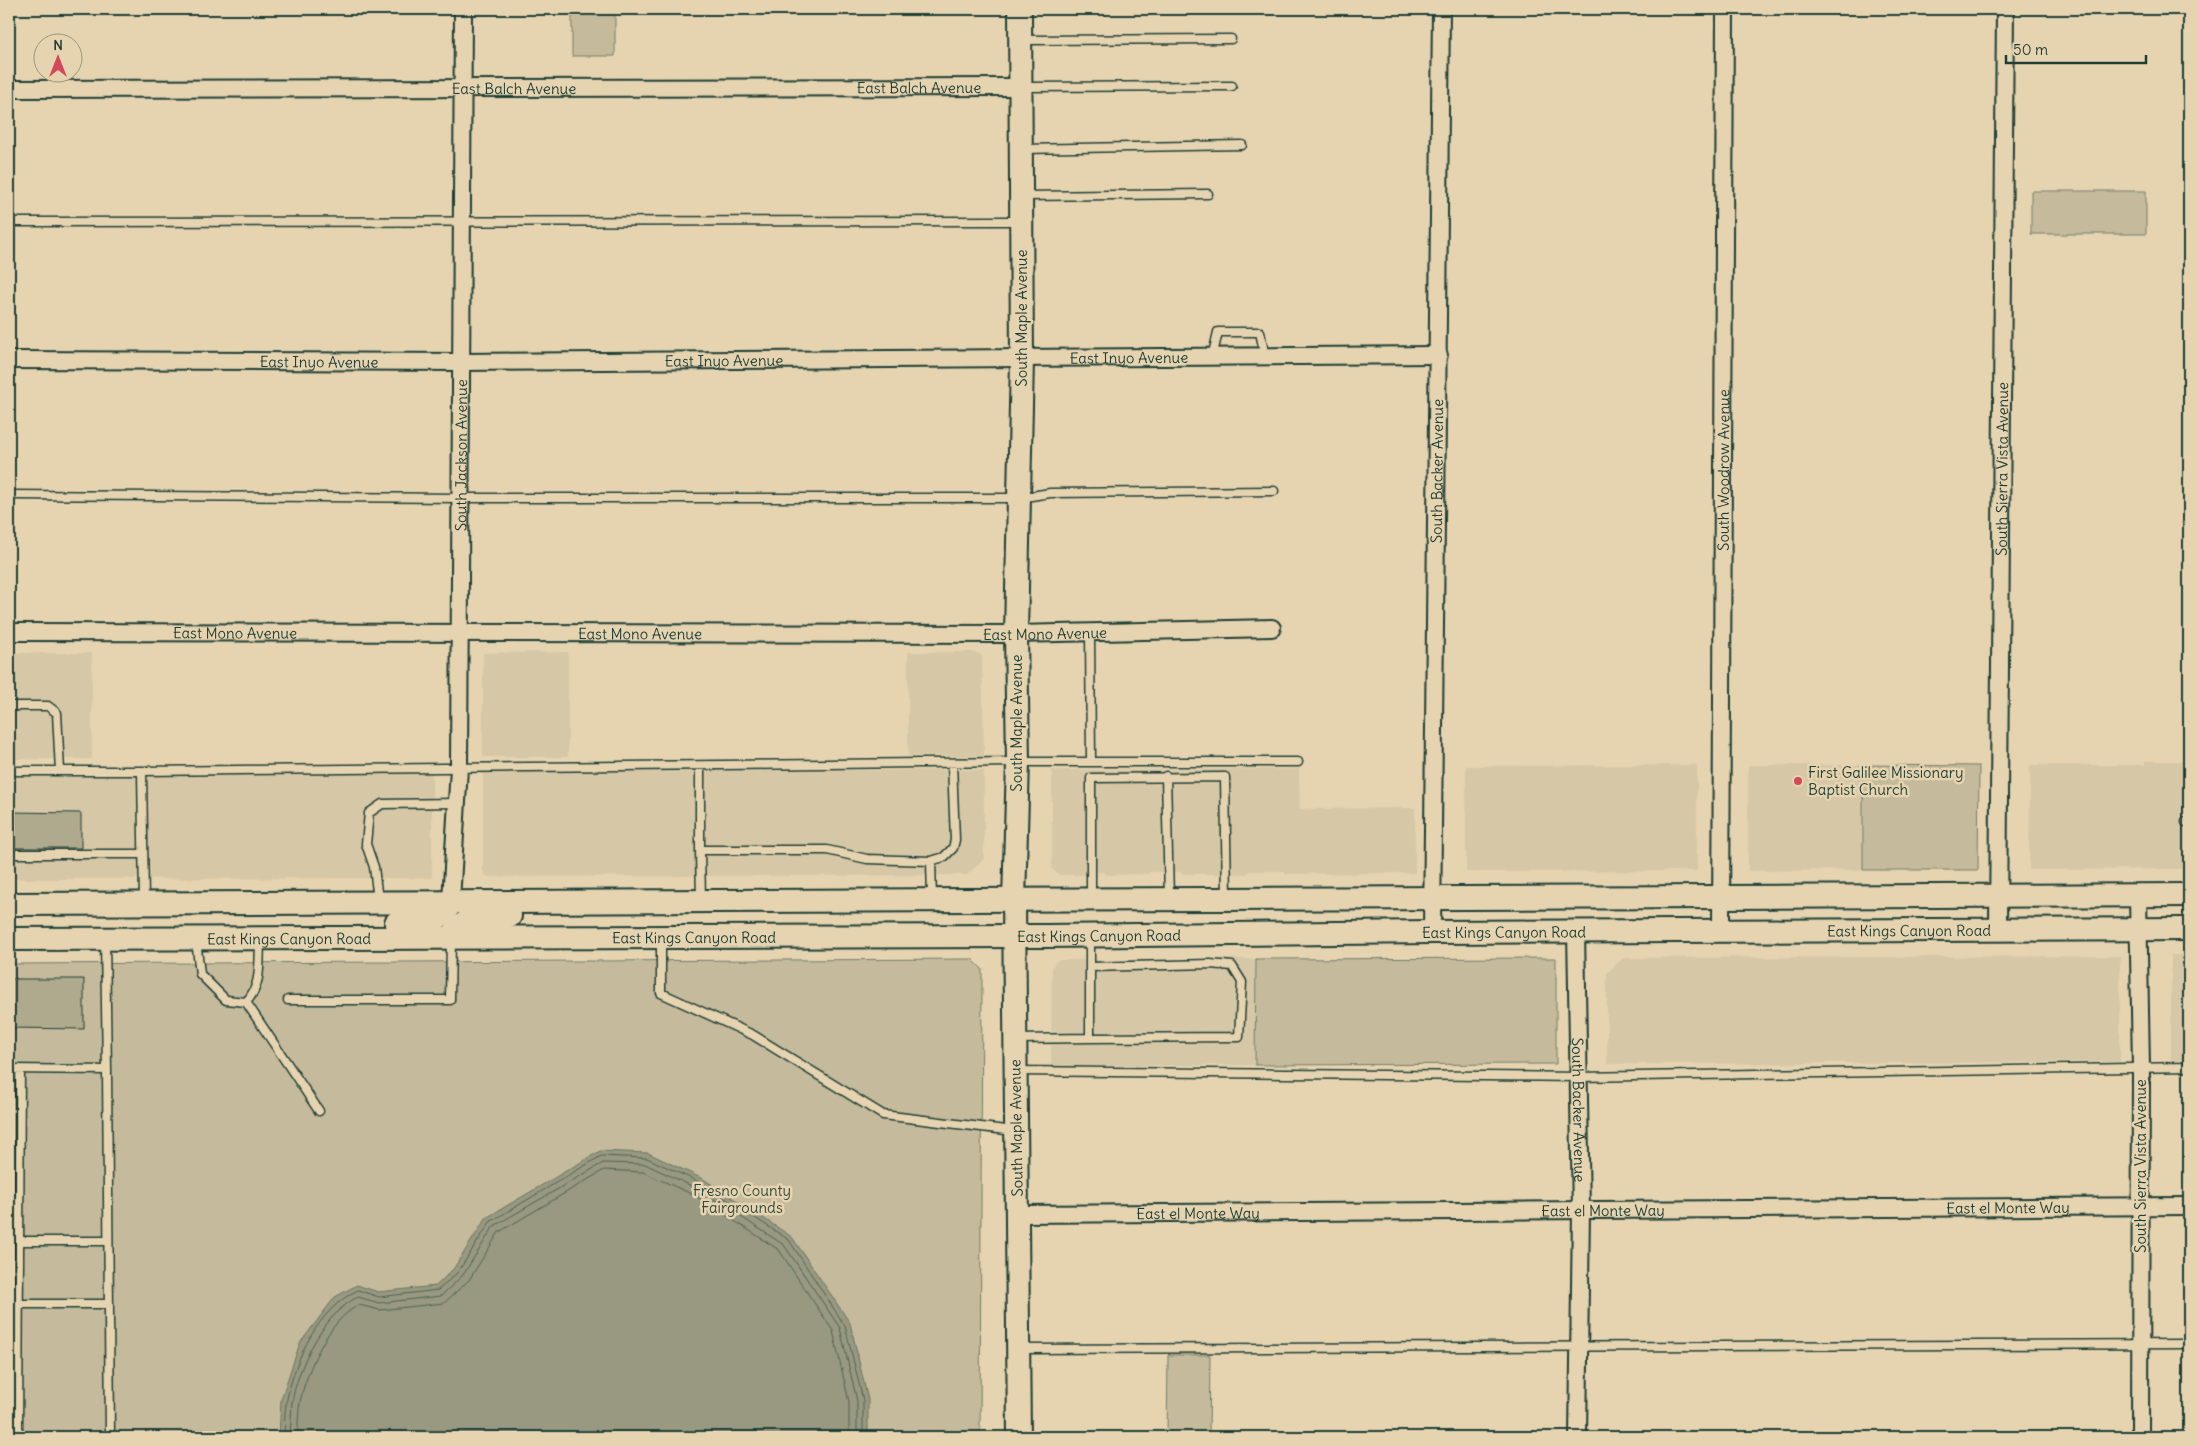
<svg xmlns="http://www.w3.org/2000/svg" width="2198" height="1446" font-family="Delius,sans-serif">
	<rect width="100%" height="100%" fill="#e6d4b1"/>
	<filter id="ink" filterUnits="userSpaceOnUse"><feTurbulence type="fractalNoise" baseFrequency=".02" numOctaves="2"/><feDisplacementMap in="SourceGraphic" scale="10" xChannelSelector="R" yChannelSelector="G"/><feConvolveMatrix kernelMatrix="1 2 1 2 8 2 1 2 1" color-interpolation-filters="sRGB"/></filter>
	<g filter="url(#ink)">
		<path fill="#d6c7a6" d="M568 652V757H483V653Z
			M908 652H972L982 655 984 756H908Z
			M9 653H92V759H9Z
			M2145 761H2189V869L2029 870 2030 765H2145Z
			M1697 765V871L1466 872V766Z
			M1748 765H1863V870L1748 871Z
			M1299 769 1300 809 1415 808V873L1285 874V871H1249L1248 874H1182L1181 872H1149V874L1105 875 1104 872H1087V875H1059L1052 869V770Z
			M984 770V859L967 875 489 877 485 875 483 871V771Z
			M432 772V878L9 879V773Z
			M2171 955H2189V1061H2171Z
			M2120 956V1062L1607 1064V973L1623 958Z
			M1256 959 1255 1065 1051 1066 1052 968 1055 962 1060 960Z"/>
		<path fill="#c5bb9c" stroke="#727c68" d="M572 9H615V56H572Z
			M2031 191H2146V234H2031Z
			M1863 765 1979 766 1978 870H1863Z
			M1556 958V1064L1255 1065 1256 959Z
			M972 959 982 969 980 1437H9V964Z
			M1168 1355H1210L1209 1437H1167Z"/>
		<path fill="#989980" stroke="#687462" d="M600 1151 648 1153 705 1180 792 1237 850 1323 868 1400V1437H279L281 1399 300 1343 335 1297 357 1285 378 1292 436 1286 454 1268 486 1218Z"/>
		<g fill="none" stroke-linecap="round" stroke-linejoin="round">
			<path stroke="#4f6252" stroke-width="1" d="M284 1437C285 1425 284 1411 287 1399 296 1357 318 1309 358 1290L379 1297 438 1290 458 1272 490 1222 601 1156 647 1158 703 1184 789 1240 845 1326 863 1400V1437
				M290 1437C291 1426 291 1414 292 1402 298 1366 324 1313 358 1297L379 1303 441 1296 463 1275 494 1226 603 1163 645 1164 700 1190 784 1245 840 1328 857 1401V1437
				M298 1437C298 1426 298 1413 300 1402 307 1370 328 1320 359 1305L380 1310 444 1303 469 1280 499 1232 604 1170 643 1172 696 1196 779 1250 833 1331 849 1402V1437"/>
		</g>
		<path fill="#afaa8e" stroke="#1f3d34" d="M9 812 81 813V848H9Z
			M9 979H84V1029L9 1028Z"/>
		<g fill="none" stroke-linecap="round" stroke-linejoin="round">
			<g stroke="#1f3d34" stroke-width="11">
				<path id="lane" d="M1022 40 1231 39
					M1022 87 1232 86
					M1022 149 1242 145
					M1023 196 1208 194
					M9 222 1019 221
					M1212 358 1218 332H1260L1265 357
					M9 495 461 498H1019L1050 493 1274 491
					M1090 632 1091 762
					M9 706H48L57 713 60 771
					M700 766V850
					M9 771H142L144 901
					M142 771 1018 762H1298
					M1166 776 1169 897
					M2186 822H2189
					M9 854H143
					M931 861 932 898
					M1091 897V778L1225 777 1227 897
					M701 899 700 850H827L867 859 931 861 944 857 953 848 955 840 952 763
					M378 900 374 867 366 844 369 813 382 804 457 803
					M661 939V993L753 1035 883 1115 1014 1131
					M196 940 200 974 226 1000 246 1002C262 986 259 962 260 940
					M288 1000H450L451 939
					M246 1002 319 1111
					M1090 1038 1239 1037 1242 982 1232 966 1210 964 1090 967
					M1017 1039 1090 1038V938
					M9 1069 107 1070 105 940
					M107 1070 110 1437
					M1016 1071 1579 1077 2189 1067
					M19 1241H107
					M19 1304H108
					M1021 1349 2189 1344
					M18 1437 20 1069"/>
			</g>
			<g stroke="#1f3d34" stroke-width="20">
				<g id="street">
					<path id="s1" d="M9 89 1020 87"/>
					<path id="s2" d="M9 360 462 362 1439 355"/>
					<path id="s3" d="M9 632 1016 634 1272 628"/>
					<path d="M2138 895 2141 1068 2140 1437"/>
					<path id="s4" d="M451 901 459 768 463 9"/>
					<path id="s5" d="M1998 929 2005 9"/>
					<path id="s6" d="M1721 931 1725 9"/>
					<path id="s7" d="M1432 932 1441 9"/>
					<path id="s8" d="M1576 932 1581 1211 1578 1437"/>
					<path id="s9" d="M1018 1214 2189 1206"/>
				</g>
			</g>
			<g stroke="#1f3d34" stroke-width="26">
				<g id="secondary">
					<path d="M9 904 2189 895"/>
					<path d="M396 923C418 922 443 926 451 901"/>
					<path d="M451 937C468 913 482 916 510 916"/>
					<path id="s10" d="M9 939 1046 936 1432 932 2189 929"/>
					<path d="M1019 1437 1014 900 1018 762 1016 634 1022 360 1020 9"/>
				</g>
			</g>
			<use href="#lane" stroke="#e6d4b1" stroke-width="8"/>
			<use href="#street" stroke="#e6d4b1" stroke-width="16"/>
			<use href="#secondary" stroke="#e6d4b1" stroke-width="22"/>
		</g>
	</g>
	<circle fill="#d1495b" stroke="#e6d4b1" stroke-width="2" cx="1798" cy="781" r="5"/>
	<g text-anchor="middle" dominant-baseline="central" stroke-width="5" stroke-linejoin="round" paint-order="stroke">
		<g font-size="15" fill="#1f3d34" stroke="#e6d4b1">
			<text stroke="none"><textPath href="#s1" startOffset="910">East Balch Avenue</textPath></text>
			<text stroke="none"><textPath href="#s1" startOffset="505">East Balch Avenue</textPath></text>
			<text transform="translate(1021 318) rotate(-90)">South Maple Avenue</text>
			<text stroke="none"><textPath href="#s2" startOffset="1120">East Inyo Avenue</textPath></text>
			<text stroke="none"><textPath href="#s2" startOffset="715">East Inyo Avenue</textPath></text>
			<text stroke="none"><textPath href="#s2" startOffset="310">East Inyo Avenue</textPath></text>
			<text stroke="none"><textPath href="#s4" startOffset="446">South Jackson Avenue</textPath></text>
			<text stroke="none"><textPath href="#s5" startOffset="460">South Sierra Vista Avenue</textPath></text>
			<text stroke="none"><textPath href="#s7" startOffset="461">South Backer Avenue</textPath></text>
			<text stroke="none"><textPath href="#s6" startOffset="461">South Woodrow Avenue</textPath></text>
			<text stroke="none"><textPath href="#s3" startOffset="226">East Mono Avenue</textPath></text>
			<text stroke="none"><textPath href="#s3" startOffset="1036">East Mono Avenue</textPath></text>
			<text stroke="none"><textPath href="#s3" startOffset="631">East Mono Avenue</textPath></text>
			<text transform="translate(1016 723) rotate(-90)">South Maple Avenue</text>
			<text stroke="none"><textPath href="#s10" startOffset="1900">East Kings Canyon Road</textPath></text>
			<text stroke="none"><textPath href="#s10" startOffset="1495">East Kings Canyon Road</textPath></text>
			<text stroke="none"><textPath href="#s10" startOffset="1090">East Kings Canyon Road</textPath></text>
			<text stroke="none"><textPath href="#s10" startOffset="685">East Kings Canyon Road</textPath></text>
			<text stroke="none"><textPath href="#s10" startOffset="280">East Kings Canyon Road</textPath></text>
			<text stroke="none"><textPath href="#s8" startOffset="178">South Backer Avenue</textPath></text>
			<text transform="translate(1016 1128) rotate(-91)">South Maple Avenue</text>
			<text transform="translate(2140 1166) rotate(-90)">South Sierra Vista Avenue</text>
			<text stroke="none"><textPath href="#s9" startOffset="990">East el Monte Way</textPath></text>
			<text stroke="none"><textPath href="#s9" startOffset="585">East el Monte Way</textPath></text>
			<text stroke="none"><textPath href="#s9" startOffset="180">East el Monte Way</textPath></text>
		</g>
		<g font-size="15" fill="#1f3d34" stroke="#e6d4b1" text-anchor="start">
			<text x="1808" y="772">First Galilee Missionary<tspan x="1808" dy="17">Baptist Church</tspan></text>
		</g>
		<g font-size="15" fill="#304a3e" stroke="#e6d4b1">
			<text x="742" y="1190">Fresno County<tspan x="742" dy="17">Fairgrounds</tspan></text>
		</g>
	</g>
	<rect width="2198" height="1446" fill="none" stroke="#e6d4b1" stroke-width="30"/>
	<rect x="15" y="15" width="2168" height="1416" fill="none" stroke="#1f3d34" stroke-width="2" filter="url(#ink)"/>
	<g transform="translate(58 58)"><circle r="24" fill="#e6d4b1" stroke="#96987f"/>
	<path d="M0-4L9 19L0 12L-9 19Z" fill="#d1495b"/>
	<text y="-8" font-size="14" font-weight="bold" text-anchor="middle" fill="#1f3d34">N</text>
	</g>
	<path d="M2006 55v8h140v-8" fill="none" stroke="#1f3d34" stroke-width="2.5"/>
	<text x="2013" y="55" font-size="15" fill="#1f3d34" stroke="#e6d4b1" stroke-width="4" paint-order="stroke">50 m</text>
</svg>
